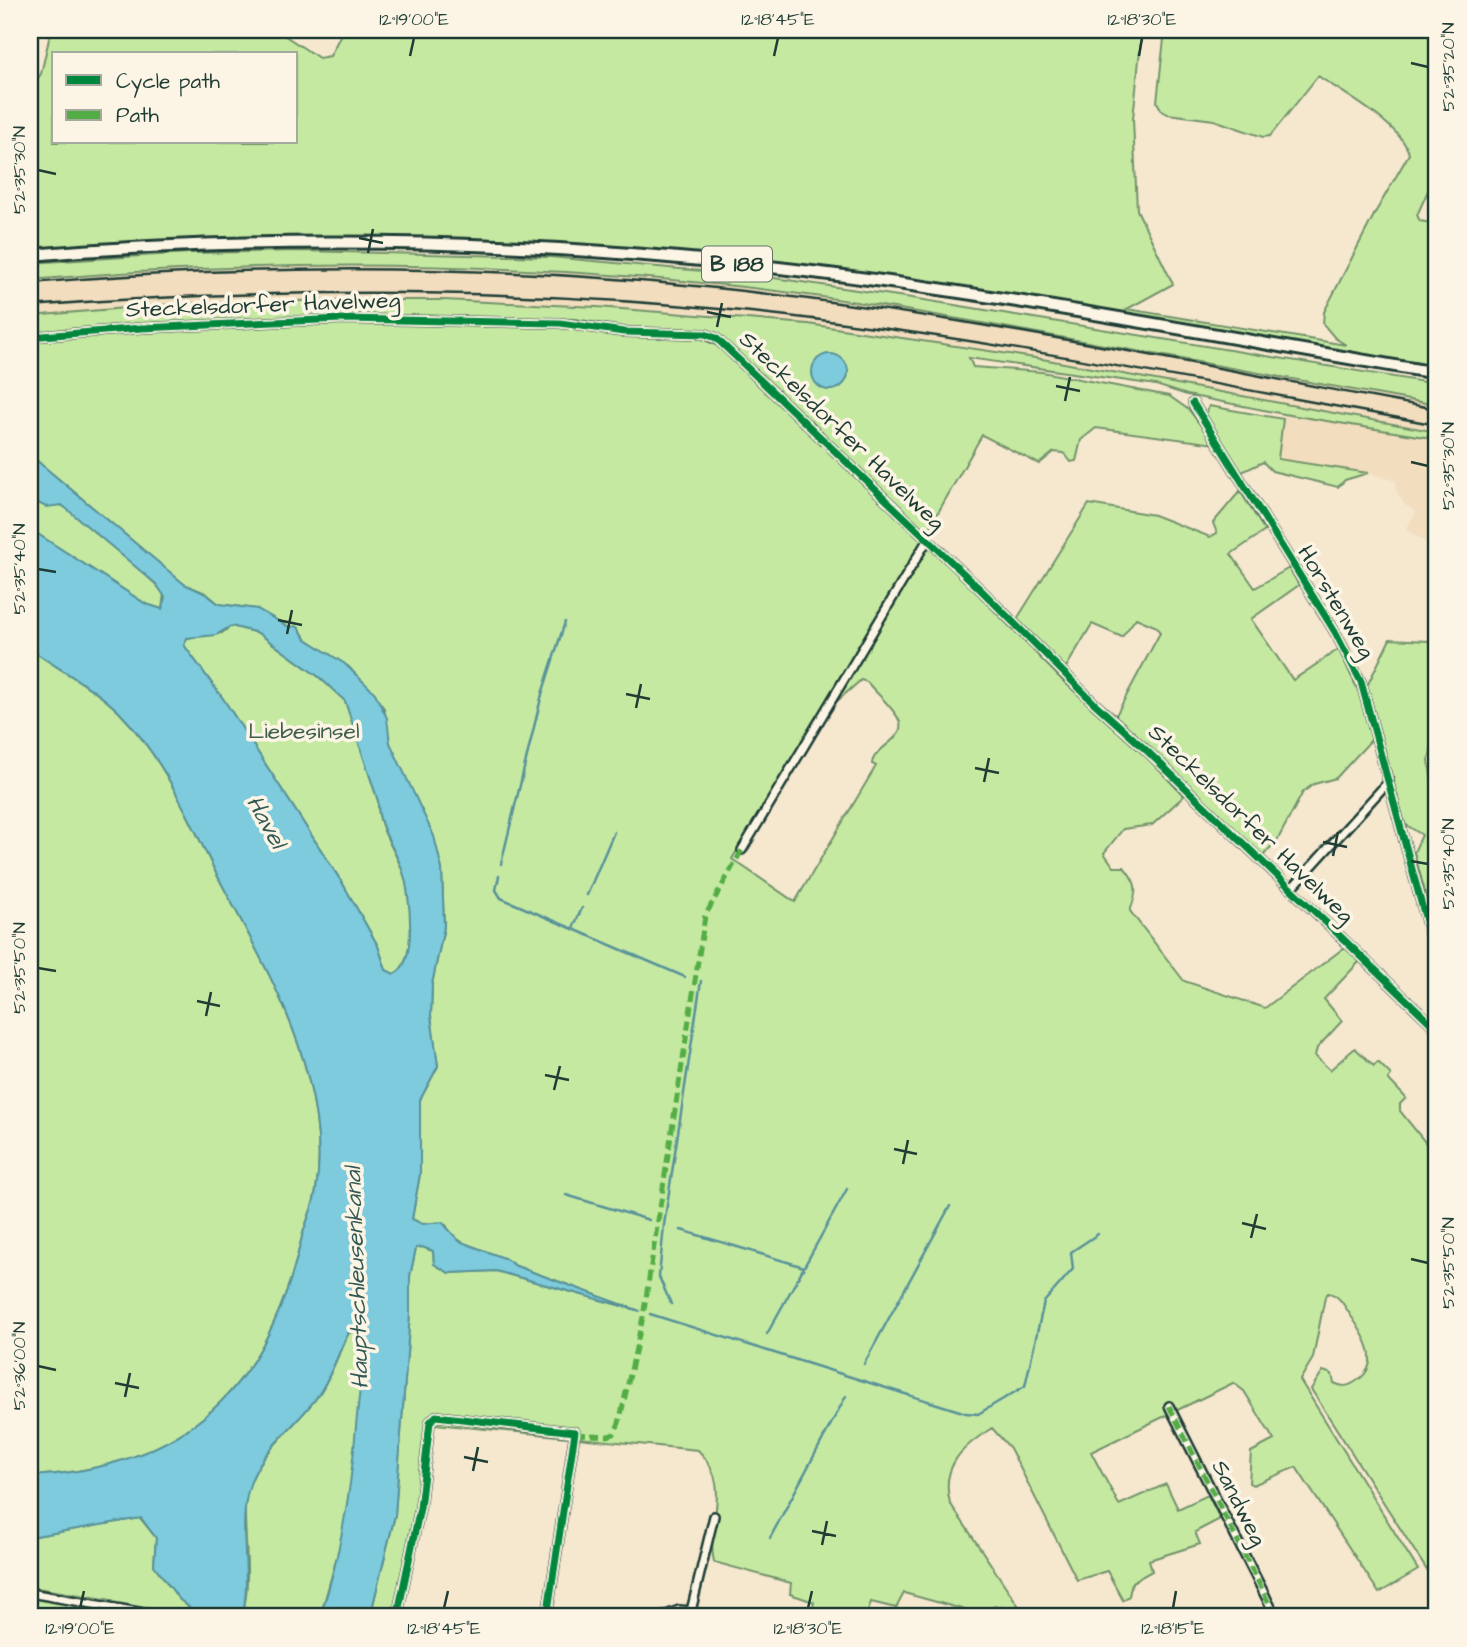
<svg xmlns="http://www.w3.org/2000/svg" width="1467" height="1647" font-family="'Architects Daughter',sans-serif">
	<rect width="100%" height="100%" fill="#f6e7cf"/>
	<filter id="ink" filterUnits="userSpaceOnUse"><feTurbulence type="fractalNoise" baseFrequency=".0143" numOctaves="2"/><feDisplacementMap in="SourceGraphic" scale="14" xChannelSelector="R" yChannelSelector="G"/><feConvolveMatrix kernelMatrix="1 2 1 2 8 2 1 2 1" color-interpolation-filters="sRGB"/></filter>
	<g filter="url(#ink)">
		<path fill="#f2ddbf" d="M344 264 592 273 736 286 895 308 1437 405V431L968 347 711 314 502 302 337 300 174 304 30 316V280L187 268Z
			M1284 414 1437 439V548L1406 530 1416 512 1405 505 1396 491V481L1368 473 1277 459Z"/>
		<path fill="#c6e9a2" stroke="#72936b" stroke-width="2" fill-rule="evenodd" d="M51 30H276L319 58 330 56 343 30H1142L1133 119 1137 210 1173 284 1127 309 1346 345 1335 338 1323 324 1324 312 1375 213 1409 154C1402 125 1344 94 1318 76L1270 136 1263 137 1214 120 1168 114 1162 111 1157 102 1165 30H1437V171L1417 215 1420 221 1437 224V369L884 277 685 253 490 241 367 237 30 251V88L41 74ZM54 54H296V142H54Z
			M300 251 550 257 767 277 912 298 1437 384V405C1313 383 1189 361 1065 338 955 318 846 298 734 286 500 261 265 259 30 280V263L189 253Z
			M337 300H444L597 307 808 324 1042 359 1437 432V439L1284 414 1187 395 1156 385 969 358 973 367 1042 372 1169 396 1189 410 1215 444 1096 428 1081 440 1076 461 1071 462 1064 453 1054 452 1039 464 982 435 927 532 716 333 630 329 576 319 446 317 447 324 574 327 628 336 700 338 720 347 934 549 1063 681 1136 746 1184 796 1152 825 1123 829 1104 853 1114 867H1124C1138 884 1138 890 1130 911L1184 981 1265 1008 1345 947 1360 961 1324 999 1342 1021 1317 1048 1315 1056 1330 1070 1355 1048 1374 1066 1378 1062 1391 1075 1388 1079 1406 1098 1400 1104V1111L1437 1157V1586L1311 1389 1323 1371 1332 1374 1334 1383C1342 1387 1347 1387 1355 1382 1384 1365 1365 1336 1351 1316 1345 1307 1339 1294 1328 1293L1325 1297 1313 1358 1300 1380 1418 1570 1379 1593 1296 1467 1253 1485 1249 1483 1251 1452 1274 1440 1244 1391 1233 1383 1091 1452 1119 1505 1166 1484 1178 1509 1208 1495 1220 1519 1195 1532 1200 1544 1149 1560 1152 1571 1132 1582 1129 1596 1123 1600 1107 1571 1077 1580 1010 1448 992 1428C963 1446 940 1466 950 1503L1018 1605V1610L996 1606 976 1613 904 1593 896 1608 871 1602 867 1615 841 1609 838 1617H834L812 1611 814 1602 790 1594 791 1583 714 1562C705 1522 735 1487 698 1450L426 1423 419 1501 394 1617H370L395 1515 410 1313V1276L416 1248 422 1247 433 1251 434 1264 449 1273 496 1271 637 1310 516 1266C495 1252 457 1250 446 1225L422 1224 412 1219 420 1174V1100L438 1066 431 1016 432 984 444 927 442 869 390 743 384 708 349 667 306 639 299 628 289 627 257 609 219 604 206 593 184 584 30 455V316L174 304ZM861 680 867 682C876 693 893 707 899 720 908 739 873 747 872 764L876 766 795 902 732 859 817 719Z
			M1209 406 1283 419 1278 459 1368 473 1345 480 1338 487 1272 471 1263 462 1240 473 1206 415Z
			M1240 491 1265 531 1231 554 1255 588 1289 568 1299 585 1251 619 1293 680 1339 649 1361 697 1373 738 1336 778 1314 784 1303 792 1278 839 1263 856 1115 717 1160 633 1157 627 1136 618 1122 637 1092 624 1065 669 1017 619 1089 504 1154 515 1210 537 1217 533 1213 523Z
			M30 499C43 506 49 502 60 505 76 509 148 577 164 592L162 609 146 604 30 529Z
			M231 626 258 633 319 677 345 701 378 801C377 828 394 847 403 872 411 893 418 964 394 974L386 970 378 946 343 884 224 700 184 645 187 638 222 633Z
			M1437 638V722L1429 760 1437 824V936L1414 852 1422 835 1405 824 1367 686 1390 639 1428 641Z
			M30 649C58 669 94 687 119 712 162 756 187 814 214 869 248 935 290 1004 308 1077 317 1113 322 1154 316 1190 314 1206 306 1221 302 1237 268 1387 188 1468 30 1476Z
			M355 1330 363 1363 352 1481 346 1525 320 1617H240C253 1596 244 1534 245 1506 248 1457 297 1429 321 1391 332 1373 339 1352 349 1333Z
			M140 1518 156 1538 154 1565 179 1599 201 1617H99L98 1610 112 1600 30 1587V1537Z
			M30 1597 84 1606 92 1610 93 1617H30Z"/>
		<path fill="#7ecbdd" stroke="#589299" stroke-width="2" fill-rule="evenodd" d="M812 372a18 18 0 1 1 36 0a18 18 0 1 1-36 0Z
			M30 455 184 584 206 594 219 604 257 609 289 627 297 626 306 639 345 664 375 693 387 718 390 743 434 836 442 869 444 927 432 984 431 1016 438 1066 420 1100V1174L412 1219 422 1224 442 1222 459 1241 504 1258 516 1266 640 1311 496 1271 449 1273 434 1264 433 1251 422 1247 416 1248 410 1276V1313L395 1515 370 1617H320C341 1554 351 1492 356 1426 359 1390 366 1365 355 1330L348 1333C339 1352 332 1373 321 1391 301 1423 262 1447 250 1484 236 1527 253 1574 242 1617H201L179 1599 154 1565 156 1538 141 1518 30 1537V1476C188 1468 268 1387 302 1237 306 1221 314 1206 316 1190 322 1154 317 1113 308 1077 290 1004 248 935 214 869 187 814 162 756 119 712 94 687 58 669 30 649V529L146 604 162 609 165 597 156 584 62 505 46 507 30 499ZM231 626 258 633 319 677 345 701 378 801C377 828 395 847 403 872 410 892 418 965 394 974L386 970 378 946 343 884 224 700 184 645 187 638 216 635Z"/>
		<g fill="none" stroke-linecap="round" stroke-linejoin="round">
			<path stroke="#589299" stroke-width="2.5" d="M501 864 542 694 565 622
				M499 876 496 890 501 898 685 977
				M587 895 614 832
				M573 928 582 908
				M566 1195 649 1220
				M681 1230 804 1267
				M671 1304 659 1277 664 1225 701 981
				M650 1314 966 1413 978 1414 1025 1386 1044 1302 1073 1269 1071 1252 1098 1234
				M767 1334 847 1189
				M864 1364 950 1206
				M770 1538 846 1396"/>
			<g stroke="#1f3d34" stroke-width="12">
				<path id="street" d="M30 337 142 328 342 319 560 323 624 332 705 334 716 338 981 590 1094 703 1146 750 1437 1029
					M1193 403 1335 632 1361 682 1437 961
					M742 850 928 539
					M1291 889 1389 781
					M1169 1406 1276 1617
					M30 1593 167 1617
					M700 1614 714 1617
					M397 1617 420 1508 430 1422 436 1416 575 1432 547 1617
					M661 1617 679 1610 691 1611
					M700 1617V1614L691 1611 714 1516"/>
			</g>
			<g stroke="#1f3d34" stroke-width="16">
				<path id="primary" d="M30 255C257 236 486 239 712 261 955 284 1197 333 1437 373"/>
			</g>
			<use href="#street" stroke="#fcf5e5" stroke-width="7"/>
			<use href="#primary" stroke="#fcf5e5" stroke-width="10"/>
			<path stroke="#1f3d34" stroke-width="2.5" d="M30 283C255 264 481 264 706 287 952 312 1194 365 1437 409
				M30 306C267 288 505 287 741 311 975 335 1206 383 1437 425"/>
			<path stroke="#52ad45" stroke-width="5" stroke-dasharray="10 5" stroke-linecap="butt" d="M1169 1406 1276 1617
				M576 1434 608 1436 614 1434 619 1423 643 1317 705 916 742 850"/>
			<g stroke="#fcf5e5" stroke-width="11">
				<path id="cycleway" d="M30 337 142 328 342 319 560 323 624 332 705 334 716 338 981 590 1094 703 1146 750 1437 1029
					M1193 403 1335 632 1361 682 1437 961
					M397 1617 420 1508 430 1422 436 1416 575 1432 547 1617"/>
			</g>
			<use href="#cycleway" stroke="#00873e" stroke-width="7"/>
		</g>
	</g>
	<path fill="none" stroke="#1f3d34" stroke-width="2.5" d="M410 56 414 38M774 56 778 38M1139 56 1142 38M1411 63 1428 67M38 170 56 174M359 238 383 243M368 253 373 229M707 312 731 317M717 327 722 303M1056 386 1080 391M1065 401 1070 377M1411 462 1428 466M38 569 56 572M278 620 302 625M287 634 292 610M626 694 650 699M636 708 641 684M975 768 999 773M984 782 989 758M1323 842 1347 847M1333 856 1338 832M1411 861 1428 864M38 968 56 971M197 1001 220 1006M206 1016 211 992M545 1075 569 1080M554 1090 560 1066M894 1149 917 1154M903 1164 908 1140M1242 1223 1266 1229M1251 1238 1257 1214M1411 1259 1428 1263M38 1366 56 1370M115 1383 139 1388M125 1397 130 1373M464 1457 488 1462M473 1471 478 1447M812 1531 836 1536M822 1545 827 1521M80 1608 84 1591M444 1608 448 1591M808 1608 812 1591M1173 1608 1176 1591"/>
	<g text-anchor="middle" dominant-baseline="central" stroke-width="7" stroke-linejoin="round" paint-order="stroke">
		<rect fill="#fcf5e5" stroke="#617469" stroke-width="2" x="702" y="246.5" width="70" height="35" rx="5"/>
		<g font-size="21" font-weight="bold" fill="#1f3d34">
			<text x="737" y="264">B 188</text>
		</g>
		<g font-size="23" fill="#1f3d34" stroke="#fcf5e5">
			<text transform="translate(263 305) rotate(-2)">Steckelsdorfer Havelweg</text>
			<text transform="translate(842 431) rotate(44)">Steckelsdorfer Havelweg</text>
			<text transform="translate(1336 602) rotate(59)">Horstenweg</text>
			<text transform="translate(1251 824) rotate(44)">Steckelsdorfer Havelweg</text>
			<text transform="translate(1239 1503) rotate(63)">Sandweg</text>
		</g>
		<g font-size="23" fill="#405f4a" stroke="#fcf5e5">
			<text x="304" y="731">Liebesinsel</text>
		</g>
		<g font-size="24" font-style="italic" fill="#325956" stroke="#fcf5e5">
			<text transform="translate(266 822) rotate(61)">Havel</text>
			<text transform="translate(357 1278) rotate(-92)">Hauptschleusenkanal</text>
		</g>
	</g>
	<rect width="1467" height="1647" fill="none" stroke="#fcf5e5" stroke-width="77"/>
	<rect x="52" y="52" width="245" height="91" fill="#fcf5e5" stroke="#a4ab9e" stroke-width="2"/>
	<rect x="66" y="75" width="35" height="10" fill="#00873e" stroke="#a4ab9e" stroke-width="2"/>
	<text x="116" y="88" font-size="21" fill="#1f3d34">Cycle path</text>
	<rect x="66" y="110" width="35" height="10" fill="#52ad45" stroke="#a4ab9e" stroke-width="2"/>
	<text x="116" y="122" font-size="21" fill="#1f3d34">Path</text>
	<rect x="38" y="38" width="1390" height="1570" fill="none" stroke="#1f3d34" stroke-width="2.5"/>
	<g font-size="18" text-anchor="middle" fill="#1f3d34">
		<text x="414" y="25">12°19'00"E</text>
		<text x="778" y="25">12°18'45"E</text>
		<text x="1142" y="25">12°18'30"E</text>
		<text transform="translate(1448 67) rotate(-90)" y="6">52°35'20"N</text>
		<text transform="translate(19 170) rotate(-90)" y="6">52°35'30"N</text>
		<text transform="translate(1448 466) rotate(-90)" y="6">52°35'30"N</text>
		<text transform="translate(19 569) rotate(-90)" y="6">52°35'40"N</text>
		<text transform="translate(1448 864) rotate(-90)" y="6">52°35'40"N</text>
		<text transform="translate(19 968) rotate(-90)" y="6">52°35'50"N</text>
		<text transform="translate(1448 1263) rotate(-90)" y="6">52°35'50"N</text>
		<text transform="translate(19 1366) rotate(-90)" y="6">52°36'00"N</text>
		<text x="80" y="1634">12°19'00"E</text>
		<text x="444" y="1634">12°18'45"E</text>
		<text x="808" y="1634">12°18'30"E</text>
		<text x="1173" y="1634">12°18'15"E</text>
	</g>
</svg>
